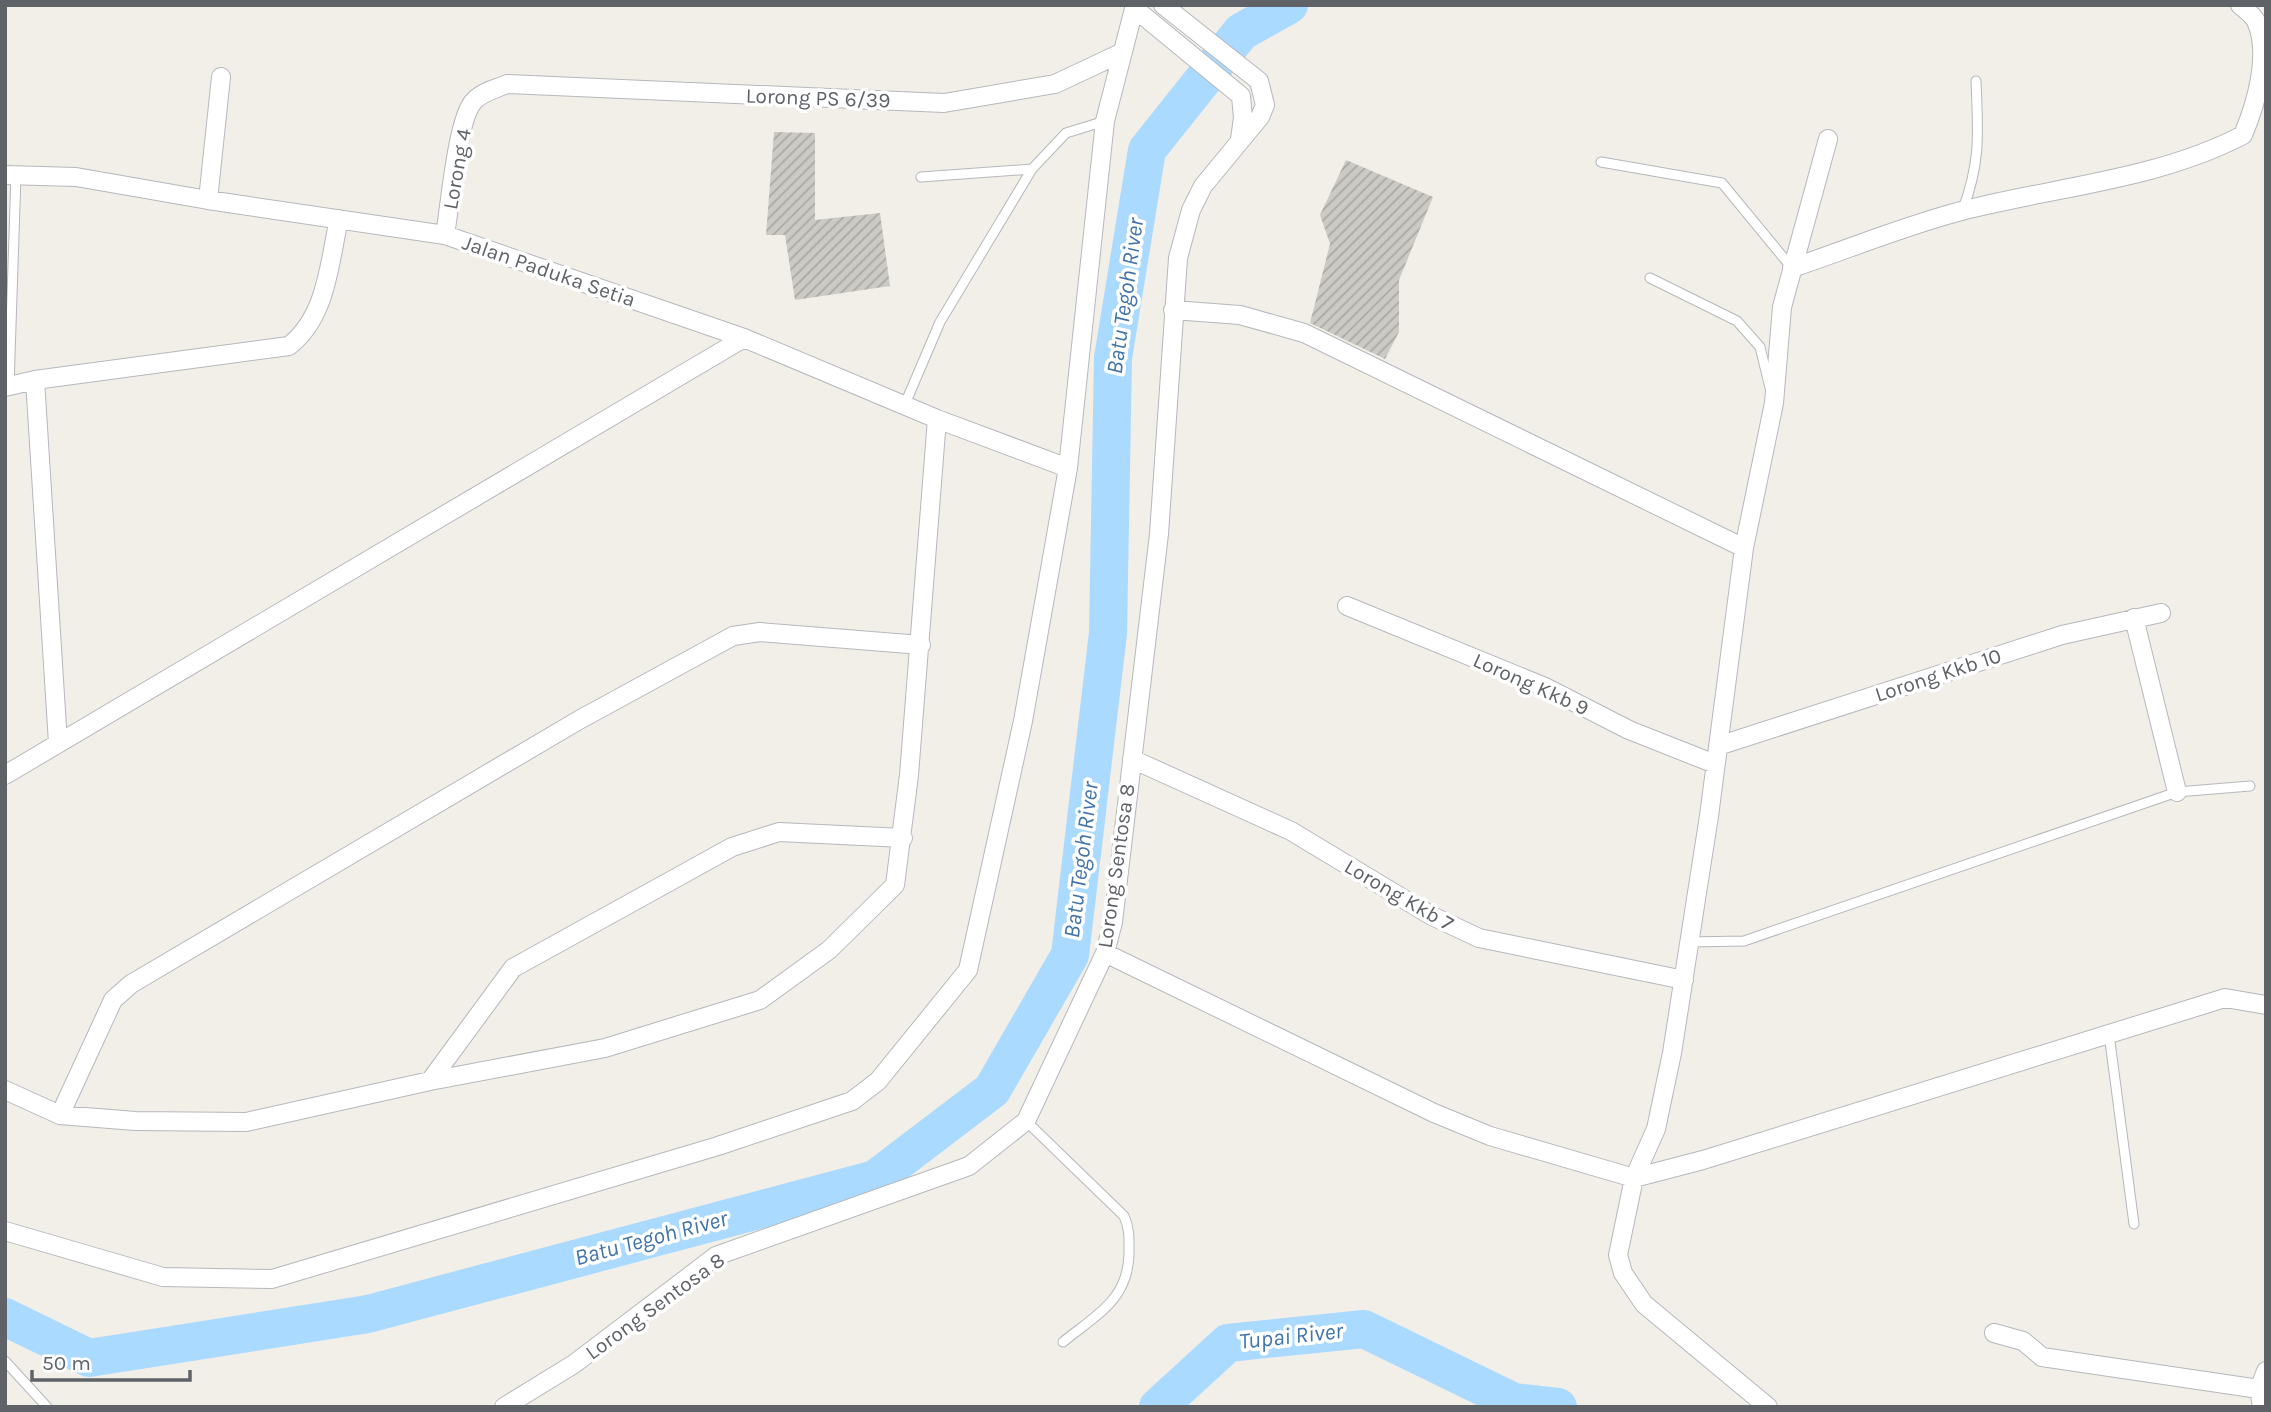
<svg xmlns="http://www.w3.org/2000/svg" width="2271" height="1412" font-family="Karla,sans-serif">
	<defs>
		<pattern id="building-hatch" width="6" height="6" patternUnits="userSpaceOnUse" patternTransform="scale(1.75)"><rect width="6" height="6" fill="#cccac5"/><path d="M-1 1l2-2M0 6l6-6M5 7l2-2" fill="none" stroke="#a9a8a4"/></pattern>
	</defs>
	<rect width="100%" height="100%" fill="#f1efe8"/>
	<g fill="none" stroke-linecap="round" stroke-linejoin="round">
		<path stroke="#aadaff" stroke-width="38" d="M5 1317 89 1358 368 1314 875 1179 992 1090 1070 955 1108 633 1113 358 1147 150 1241 32 1289 5
			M1158 1407 1228 1343 1364 1329 1514 1402 1558 1407"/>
	</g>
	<path fill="url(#building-hatch)" d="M774 132 815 133V220L880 213 890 286 795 300 785 235H766Z
		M1346 160 1433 197 1399 280V332L1385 359 1310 323 1330 244 1320 215Z"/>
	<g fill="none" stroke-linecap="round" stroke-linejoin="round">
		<g stroke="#b5b8bc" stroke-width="11">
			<path id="lane" d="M1601 162 1722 183 1792 268
				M921 177 1032 169
				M1963 209C1981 161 1978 132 1976 81
				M1650 278 1737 321 1760 347 1770 388
				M9 386 16 175
				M905 404 940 322 1032 169 1066 133 1105 121
				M1689 942 1744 941 2177 792 2250 786
				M2109 1034 2134 1224
				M1026 1121 1124 1216C1130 1229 1129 1240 1129 1254 1128 1300 1096 1315 1063 1342
				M5 1361 47 1407"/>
		</g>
		<g stroke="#b5b8bc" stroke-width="20">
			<path id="street" d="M1134 8 1241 96 1243 118 1240 139
				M5 175 76 177 208 200 445 235 744 338 937 419 1068 468
				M208 200 221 77
				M445 235C450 206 457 121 473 102 481 92 496 89 507 84L944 103 1055 84 1121 53
				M1792 268C1849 249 1906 225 1965 210 2056 187 2159 179 2243 135 2256 104 2271 54 2256 21 2253 15 2246 10 2240 5
				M1173 310 1240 315 1304 333 1744 548
				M35 380 58 743
				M5 387 35 380 289 346C327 316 329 264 339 219
				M1347 606 1545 687 1629 730 1715 764
				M2134 618 2177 792
				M1718 746 2062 635 2161 613
				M1132 759 1291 831 1432 916 1479 938 1684 980
				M5 775 744 338
				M1105 953 1434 1113 1490 1136 1634 1178 1703 1160 2225 998 2266 1005
				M430 1081 513 968 732 847 779 832 903 838
				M5 1090 60 1115 135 1121 246 1122 430 1081 605 1048 760 1000 829 950 895 885 909 775 937 419
				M60 1115 113 1000 131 984 579 720 733 636 760 632 921 645
				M5 1231 163 1277 272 1279 718 1146 852 1101 878 1081 968 970 1023 721 1068 468 1105 121 1135 5
				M1994 1333 2023 1341 2042 1357 2259 1389
				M504 1407 574 1364 716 1256 969 1166 1026 1121 1105 953 1113 922 1159 534 1178 258 1191 210 1203 186 1260 117 1265 105 1259 81 1163 5
				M1768 1407 1644 1304 1623 1273 1618 1255 1634 1178 1656 1129 1672 1053 1709 816 1744 548 1774 403 1782 307 1828 139
				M2262 1407 2259 1389 2266 1371"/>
		</g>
		<use href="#lane" stroke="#fff" stroke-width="9"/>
		<use href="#street" stroke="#fff" stroke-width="18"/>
	</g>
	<g text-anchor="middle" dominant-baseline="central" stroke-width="7" stroke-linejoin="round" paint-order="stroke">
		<g font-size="21" fill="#5f6368" stroke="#fff">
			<text transform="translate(818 98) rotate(2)">Lorong PS 6/39</text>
			<text transform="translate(457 169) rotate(-80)">Lorong 4</text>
			<text transform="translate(549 271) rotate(19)">Jalan Paduka Setia</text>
			<text transform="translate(1938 675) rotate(-18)">Lorong Kkb 10</text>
			<text transform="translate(1531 684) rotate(24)">Lorong Kkb 9</text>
			<text transform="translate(1116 866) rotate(-82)">Lorong Sentosa 8</text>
			<text transform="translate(1399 895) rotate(30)">Lorong Kkb 7</text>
			<text transform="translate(655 1306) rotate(-36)">Lorong Sentosa 8</text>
		</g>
		<g font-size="23" font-style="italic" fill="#4174aa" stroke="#fff">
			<text transform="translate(1125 296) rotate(-82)">Batu Tegoh River</text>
			<text transform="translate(1081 860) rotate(-83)">Batu Tegoh River</text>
			<text transform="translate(651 1238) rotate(-15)">Batu Tegoh River</text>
			<text transform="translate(1291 1336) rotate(-6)">Tupai River</text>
		</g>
	</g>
	<rect width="2271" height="1412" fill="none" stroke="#5f6368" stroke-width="14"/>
	<path d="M32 1370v10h158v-10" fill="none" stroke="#5f6368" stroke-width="3.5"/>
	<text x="42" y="1370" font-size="21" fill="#5f6368" stroke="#ffffff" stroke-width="5" paint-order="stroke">50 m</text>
</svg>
